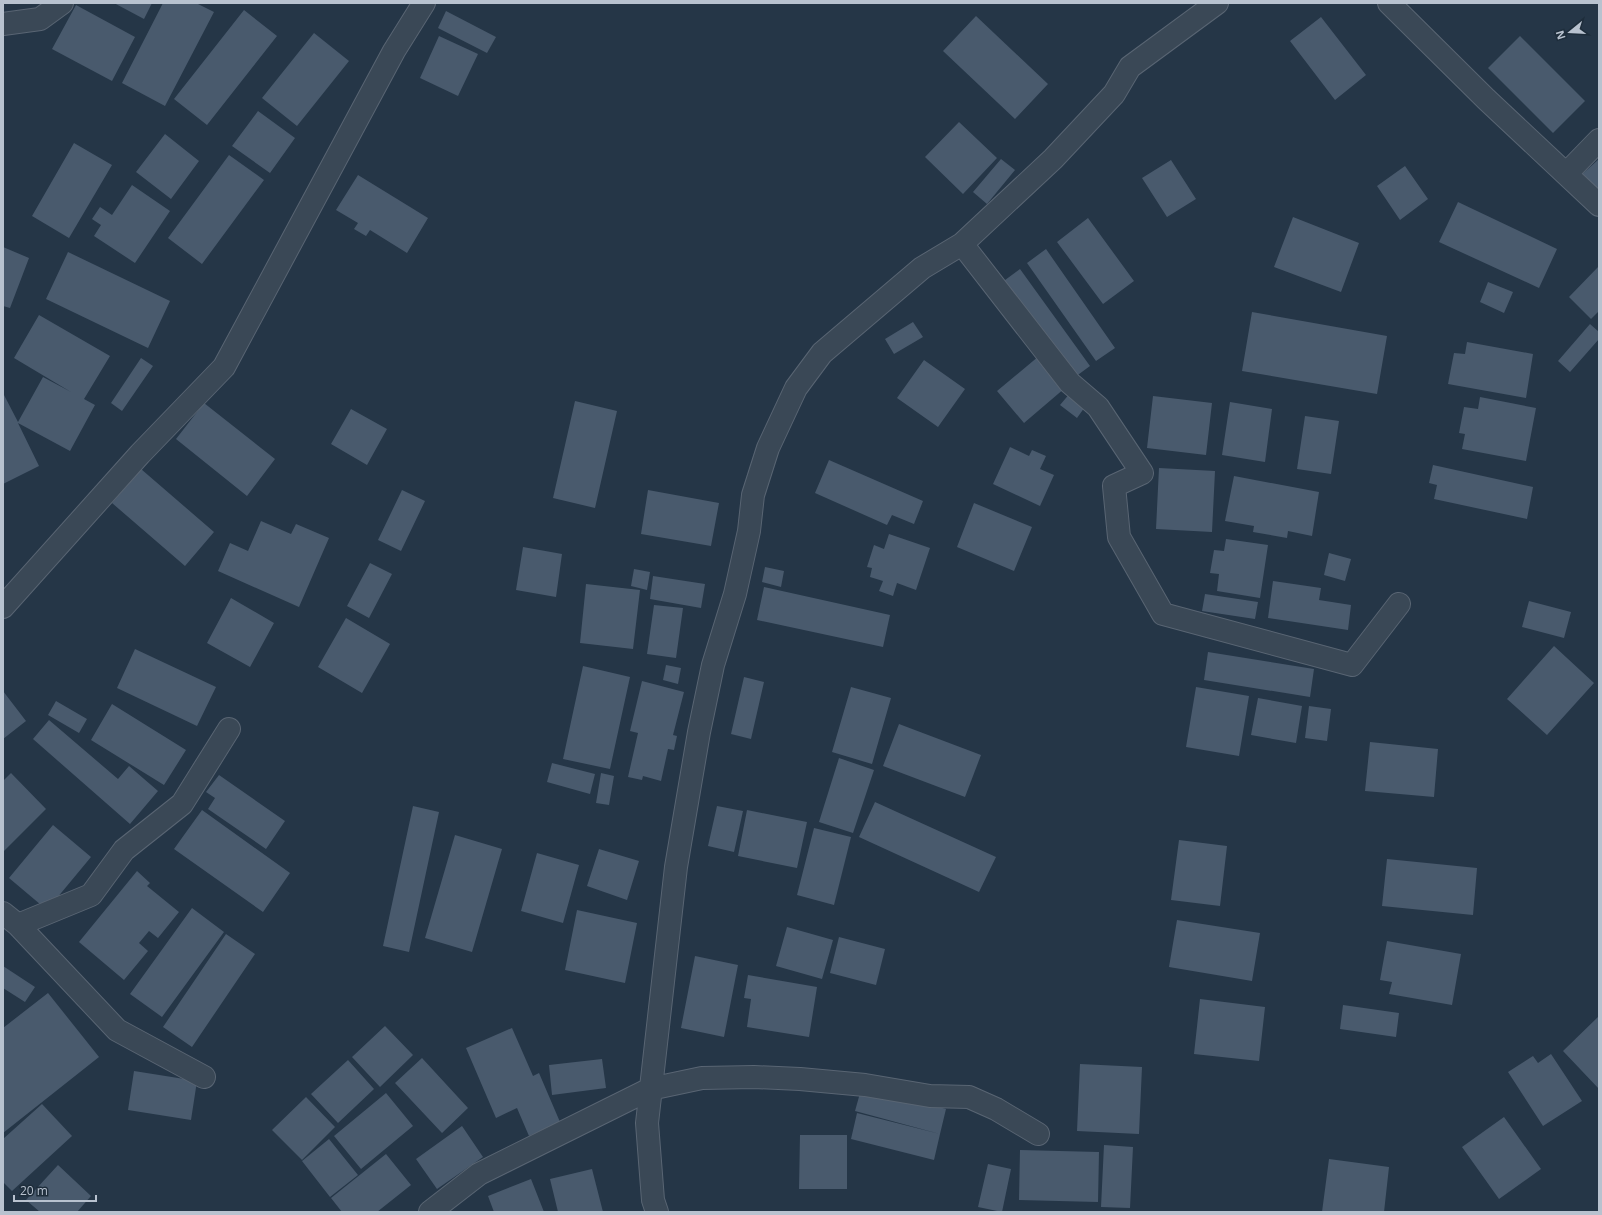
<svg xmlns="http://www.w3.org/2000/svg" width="1602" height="1215" font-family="'Open Sans',sans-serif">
	<rect width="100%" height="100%" fill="#253647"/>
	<path fill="#495a6d" d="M114 3H152L144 19Z
		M163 3H196L214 12 165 106 122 83Z
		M76 5 135 37 112 81 52 49Z
		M244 10 277 36 207 125 174 99Z
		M446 11 496 37 487 53 438 28Z
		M976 16 1048 84 1015 119 943 51Z
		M1321 17 1366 75 1335 100 1290 41Z
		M314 33 349 61 297 126 262 98Z
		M439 36 478 54 458 96 420 78Z
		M1520 36 1585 101 1553 133 1488 68Z
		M258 111 295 138 270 173 232 146Z
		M959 122 997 158 963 194 925 157Z
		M165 134 199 161 171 199 136 172Z
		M74 143 112 165 69 238 32 216Z
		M229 155 264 180 202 264 168 238Z
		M1001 159 1015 170 987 204 973 192Z
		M1599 159V200L1579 177Z
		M1171 160 1196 199 1167 217 1142 178Z
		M1405 166 1428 199 1400 220 1377 186Z
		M358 175 428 218 407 253 370 230 366 236 354 229 358 223 336 210Z
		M132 185 170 211 135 263 94 236 101 225 92 219 100 207 112 215Z
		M1458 202 1557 249 1539 288 1439 242Z
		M1293 217 1359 243 1341 292 1274 267Z
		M1088 218 1134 281 1103 304 1057 242Z
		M3 247 29 258 10 308 3 306Z
		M1046 249 1115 348 1096 361 1027 263Z
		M68 252 170 301 148 348 46 299Z
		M1599 266V311L1591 319 1569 297Z
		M1020 269 1090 366 1071 380 1001 283Z
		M1488 282 1513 292 1504 313 1480 302Z
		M1252 312 1387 336 1377 394 1242 371Z
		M39 315 110 356 84 399 95 405 70 451 18 423 39 466 3 484V395H4L18 422 43 377 71 392 14 358Z
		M913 322 923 337 894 354 885 339Z
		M1590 324 1599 332V339L1570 372 1558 361Z
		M1467 342 1533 354 1526 398 1448 384 1454 353 1465 354Z
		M1039 356 1065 388 1024 423 997 391Z
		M141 358 153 366 122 411 111 403Z
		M924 360 965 389 938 427 897 398Z
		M1071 392 1087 404 1077 418 1060 405Z
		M1153 396 1212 403 1206 455 1147 448Z
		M1480 397 1536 408 1526 461 1462 449 1465 434 1459 433 1464 407 1478 409Z
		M575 401 617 411 595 508 553 498Z
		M1230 402 1272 409 1265 462 1222 455Z
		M204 403 275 459 247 496 176 439Z
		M351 409 387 429 367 465 331 444Z
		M1305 416 1339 421 1331 474 1297 469Z
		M1010 447 1029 456 1032 450 1046 456 1040 469 1054 475 1040 506 993 484Z
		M829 460 923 501 914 524 892 515 887 525 815 493Z
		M1433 465 1533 487 1527 519 1434 499 1437 485 1429 483Z
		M1159 468 1215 471 1212 532 1156 529Z
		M141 469 214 532 185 566 112 503Z
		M1234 476 1319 492 1312 536 1288 531 1287 538 1253 532 1254 526 1225 521Z
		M402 490 425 501 401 551 378 540Z
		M648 490 719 503 711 546 641 534Z
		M974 503 1032 527 1014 571 957 547Z
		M261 521 291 534 296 524 329 538 299 607 218 571 230 543 248 551Z
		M889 534 930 548 916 590 897 583 893 596 879 591 883 581 870 577 872 568 867 567 874 545 884 549Z
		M1226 539 1268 545 1260 598 1217 591 1219 574 1210 573 1214 550 1224 551Z
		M523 547 562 554 556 597 516 590Z
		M1329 553 1351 559 1345 581 1324 575Z
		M370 563 392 574 369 618 347 606Z
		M765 567 784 571 781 587 762 582Z
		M634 569 650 572 647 590 631 586Z
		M653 576 705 584 701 608 650 599Z
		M1273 581 1321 588 1319 600 1351 605 1348 630 1268 618Z
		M586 584 640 590 633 649 580 643Z
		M764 587 890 615 883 647 757 620Z
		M1205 594 1258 602 1255 619 1202 611Z
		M231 598 274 623 250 667 207 643Z
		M1529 601 1571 612 1564 638 1522 627Z
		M654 605 683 608 676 658 647 654Z
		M346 618 390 644 362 693 318 667Z
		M1554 646 1594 683 1547 735 1507 699Z
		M135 649 216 687 197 726 117 688Z
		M1208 652 1314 669 1310 697 1204 680Z
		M666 665 681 668 678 684 663 680Z
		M583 666 630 677 610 769 563 759Z
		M744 677 764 682 751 739 731 734Z
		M642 681 684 692 673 735 677 736 674 750 668 749 661 781 643 776 642 780 628 777 638 733 630 731Z
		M851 687 891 698 872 764 832 752Z
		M1196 687 1249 696 1239 756 1186 747Z
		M3 691 26 721 3 739Z
		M1258 698 1302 706 1296 743 1251 735Z
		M56 701 87 719 79 733 48 715Z
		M112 704 186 750 164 785 91 740Z
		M1309 706 1331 709 1327 741 1305 738Z
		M49 720 118 779 129 766 158 791 130 824 33 739Z
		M899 724 981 755 965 797 883 766Z
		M1370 742 1438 749 1434 797 1365 791Z
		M839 758 874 770 853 833 819 822Z
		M552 763 595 774 590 794 547 782Z
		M11 773 46 809 3 852V781Z
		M601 773 614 776 609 805 596 803Z
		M219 775 285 821 266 849 208 809 215 798 206 792Z
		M875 802 996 857 979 892 859 837Z
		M413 806 439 812 409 952 383 946Z
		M717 806 743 811 734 852 708 846Z
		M202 810 290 873 263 912 174 849Z
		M747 810 807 822 797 868 738 856Z
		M53 825 91 857 47 910 9 878Z
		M814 828 851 837 834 905 797 895Z
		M455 835 502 849 472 952 425 938Z
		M1179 840 1227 846 1220 906 1171 900Z
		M599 849 639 861 627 900 587 886Z
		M537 853 579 865 563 923 521 911Z
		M1387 859 1477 868 1473 915 1382 906Z
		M137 871 150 883 147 886 179 912 158 938 149 931 139 943 148 951 124 980 79 942Z
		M192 908 224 932 162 1017 130 994Z
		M577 910 637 923 625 983 565 970Z
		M1177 920 1260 933 1252 981 1169 967Z
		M787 927 833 940 822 979 776 966Z
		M226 934 255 954 192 1047 163 1027Z
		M839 937 885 949 876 985 830 973Z
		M1387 941 1461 954 1452 1005 1389 994 1392 982 1380 980Z
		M695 956 738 965 724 1037 681 1028Z
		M3 966 35 987 25 1002 3 988Z
		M748 975 817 987 809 1037 747 1027 751 999 744 998Z
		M48 993 99 1057 3 1133V1028Z
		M1200 999 1265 1007 1259 1061 1194 1054Z
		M1343 1005 1399 1013 1396 1037 1340 1029Z
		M1599 1016V1089L1563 1051Z
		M385 1026 413 1055 380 1087 352 1057Z
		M512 1028 533 1076 539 1073 560 1122 529 1136 517 1108 496 1118 466 1048Z
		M1551 1054 1582 1101 1543 1126 1508 1072 1533 1056 1538 1063Z
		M422 1058 468 1108 442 1133 395 1083Z
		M602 1059 606 1088 552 1095 549 1065Z
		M348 1060 374 1089 338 1123 311 1094Z
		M1080 1064 1142 1067 1139 1134 1077 1131Z
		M134 1071 197 1081 191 1120 128 1110Z
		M862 1086 946 1109 940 1134 855 1111Z
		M386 1093 413 1126 361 1169 334 1136Z
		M306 1097 335 1127 302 1160 272 1130Z
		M42 1104 72 1136 12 1191 3 1182V1139Z
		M857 1113 940 1134 934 1160 851 1139Z
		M1504 1117 1541 1169 1499 1199 1462 1147Z
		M462 1126 483 1157 437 1189 416 1159Z
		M800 1135H847V1189H799Z
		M329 1139 358 1175 330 1197 302 1161Z
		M1104 1145 1133 1147 1130 1208 1101 1207Z
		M1020 1150 1099 1152 1098 1202 1019 1200Z
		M386 1154 411 1185 377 1212H342L331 1198Z
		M1329 1159 1389 1167 1384 1212H1322Z
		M988 1164 1011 1169 1002 1212 978 1207Z
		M58 1165 91 1196 77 1212H40L26 1200Z
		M592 1169 603 1212H558L550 1179Z
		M531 1179 544 1212H494L488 1196Z"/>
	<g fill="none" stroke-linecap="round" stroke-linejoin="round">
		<g stroke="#596573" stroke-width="24">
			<path id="minor" d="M1389 3 1486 99 1599 205
				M3 24 40 19 62 3
				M1566 174 1599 140
				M962 244 1070 383 1098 407 1142 473 1114 486 1119 537 1163 614 1352 665 1399 604
				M3 607 140 454 224 367 394 51 424 3
				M3 913 18 925 117 1030 204 1077
				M18 925 91 895 124 850 182 804 229 729
				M430 1212 479 1174 650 1089 702 1078 754 1077 800 1079 865 1085 930 1096 969 1097 996 1109 1038 1134
				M657 1212 653 1200 647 1123 676 867 699 732 713 665 735 594 749 531 753 495 768 448 796 388 822 353 922 268 962 244 1053 159 1114 94 1130 67 1217 3"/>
		</g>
		<use href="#minor" stroke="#3a4856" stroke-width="22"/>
	</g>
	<rect width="1602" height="1215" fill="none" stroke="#b8c2cf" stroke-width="8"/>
	<g transform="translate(1570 32) rotate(252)" stroke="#1e2d3b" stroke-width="3" paint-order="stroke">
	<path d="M0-3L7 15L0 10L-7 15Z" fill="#b8c2cf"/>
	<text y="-6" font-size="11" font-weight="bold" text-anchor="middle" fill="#b8c2cf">N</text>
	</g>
	<path d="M14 1195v6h82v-6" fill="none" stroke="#b8c2cf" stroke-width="2"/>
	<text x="20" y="1195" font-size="12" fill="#b8c2cf" stroke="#1e2d3b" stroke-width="3" paint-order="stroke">20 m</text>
</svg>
